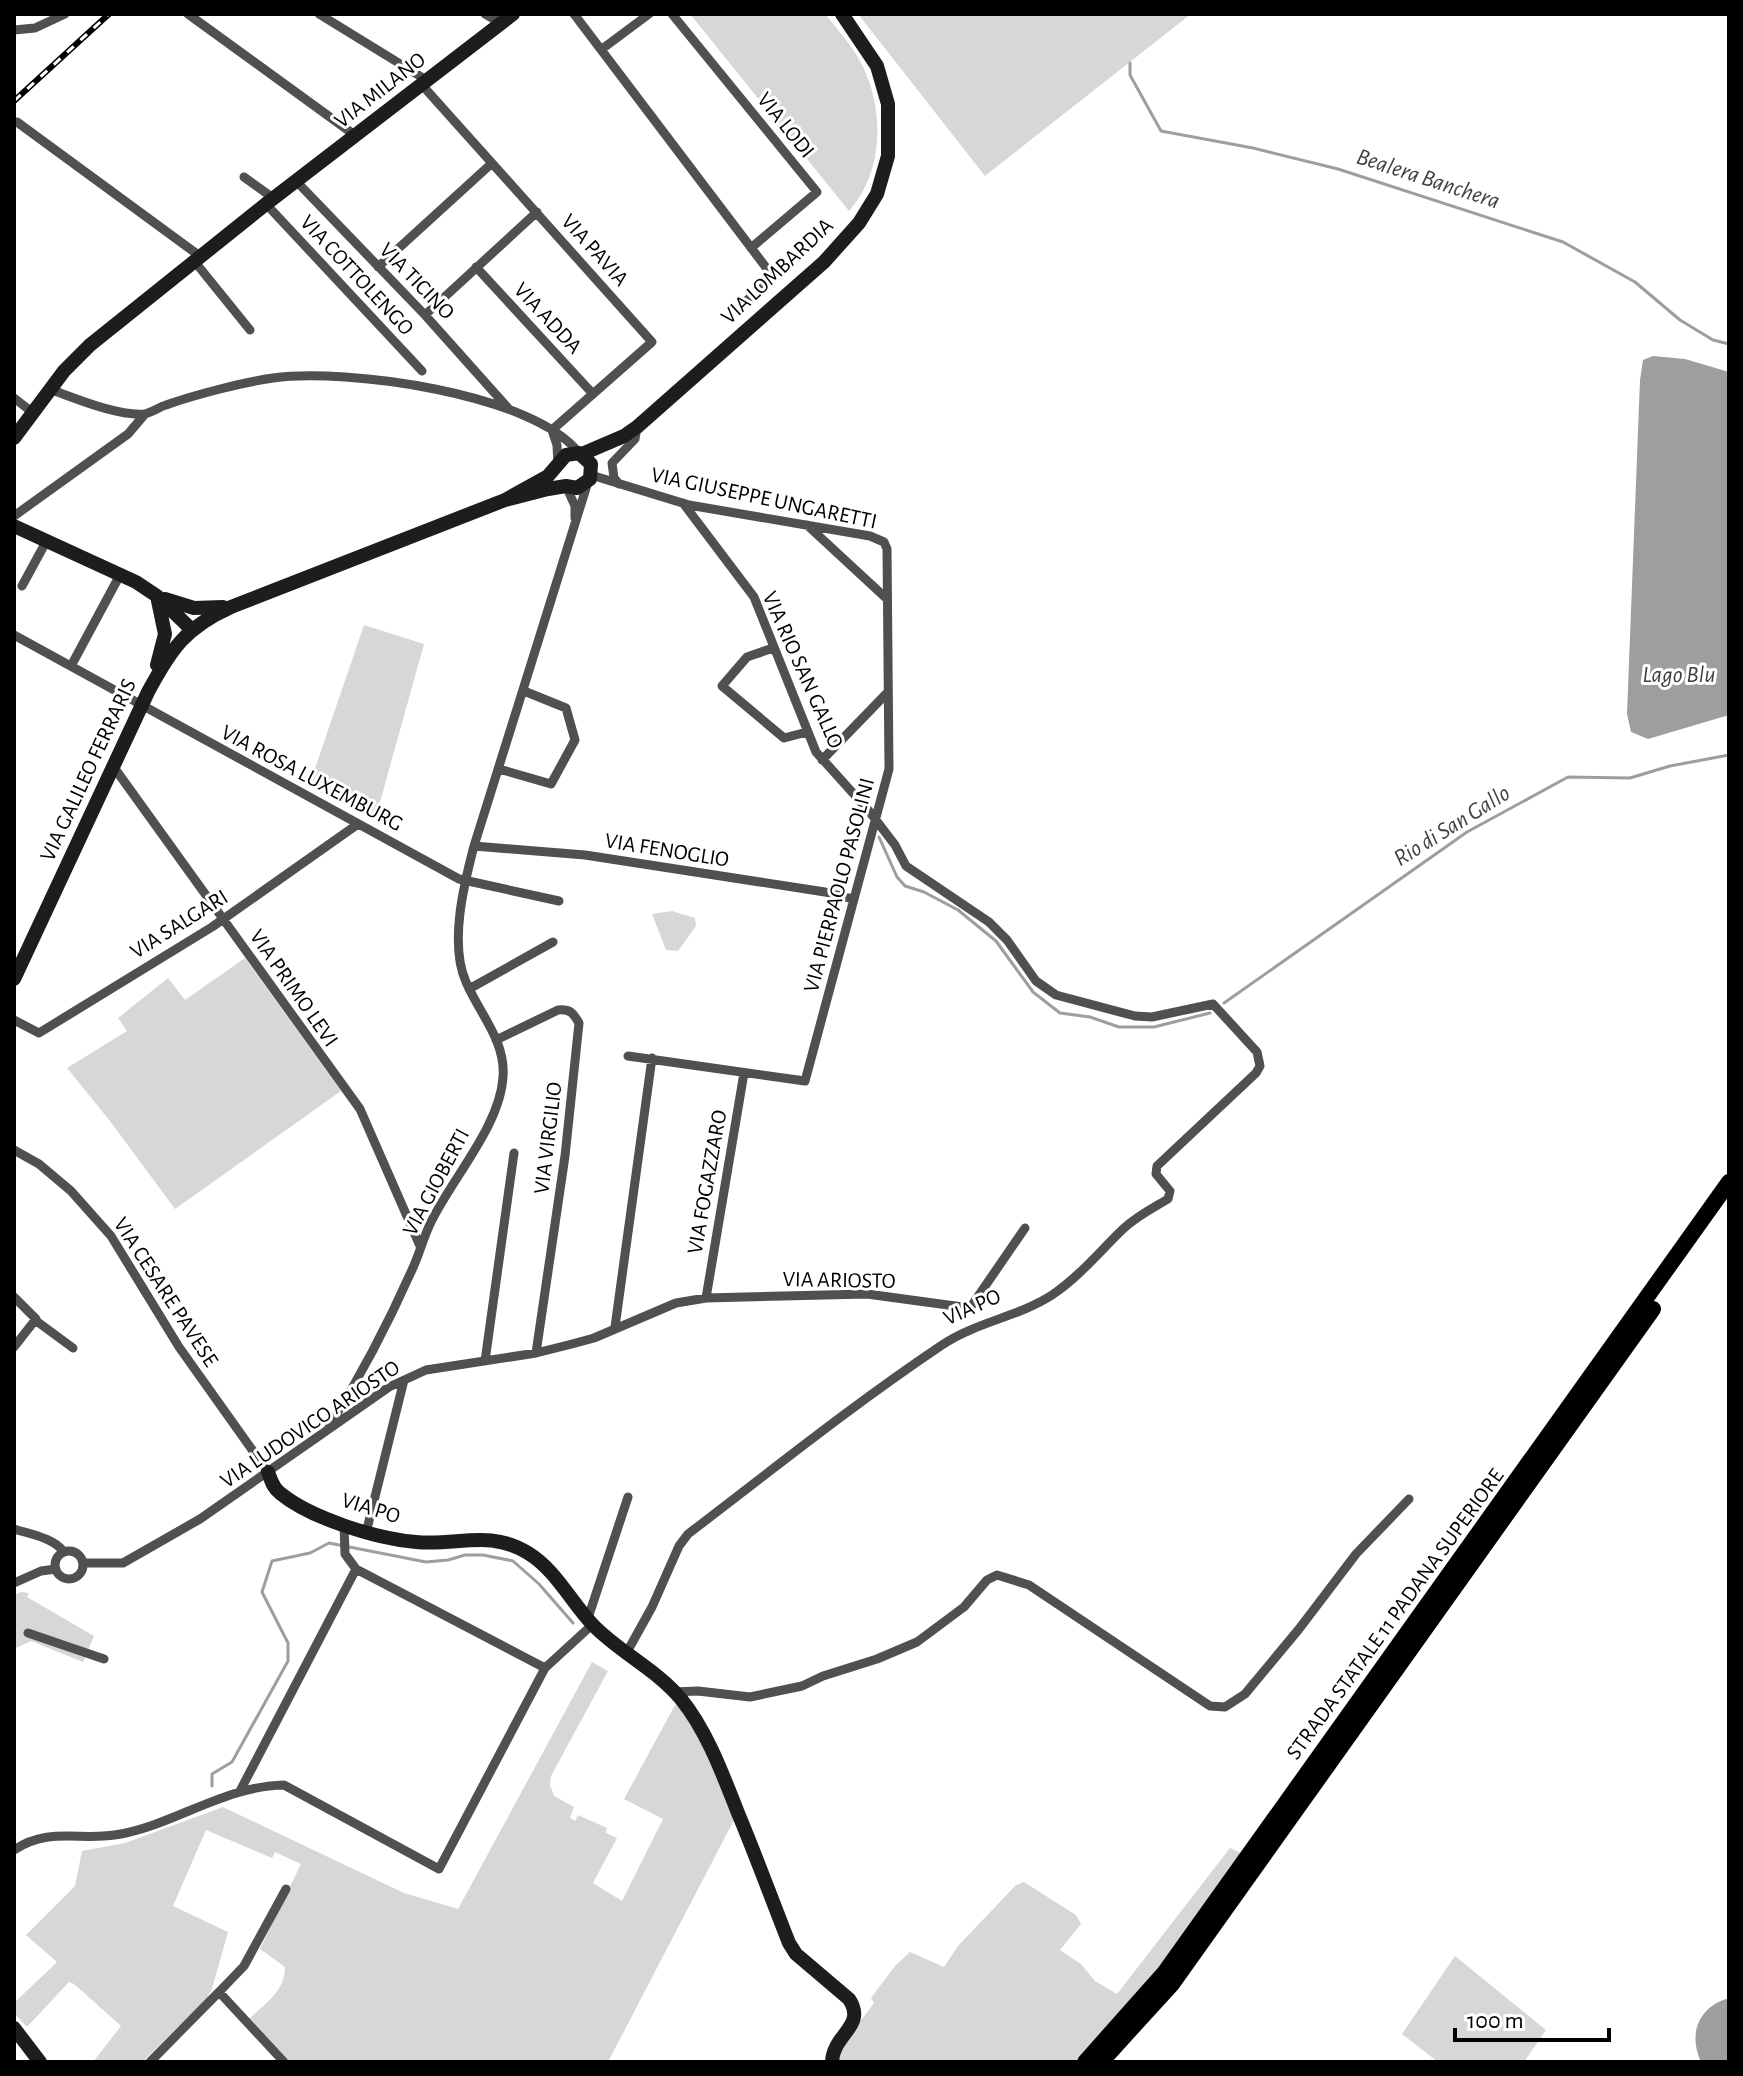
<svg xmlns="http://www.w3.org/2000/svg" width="1743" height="2076" font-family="'Alegreya Sans',sans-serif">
	<rect width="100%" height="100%" fill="#fff"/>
	<path fill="#d7d7d7" d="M690 14H825C837 29 850 43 859 59 885 106 885 170 849 211Z
		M858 14H1191L985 176Z
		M364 625 424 644 375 820 309 786Z
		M672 911 695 918 696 926 678 951 666 950 652 914Z
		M245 958 341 1091 175 1209 110 1121 67 1068 127 1031 118 1018 168 978 185 1000Z
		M21 1592 29 1593 27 1597 94 1636 83 1662 31 1641 14 1649V1595Z
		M592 1662 608 1671 551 1776 550 1785 554 1796 574 1807 570 1818 575 1821 578 1815 607 1828 606 1833 617 1838 593 1883 622 1901 663 1819 624 1799 675 1705 680 1707 708 1755 735 1818 608 2062H290L250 2018C266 2003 285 1991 285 1967L260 1949 301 1864 275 1852 272 1858 206 1830 173 1906 228 1932 212 1989 206 2000 142 2062H93L121 2026 74 1984 69 1982 27 2027 14 2013V2003L57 1962 26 1935 75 1886 82 1851 125 1843 223 1807 404 1893 458 1909Z
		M1230 1848 1243 1854 1142 1990 1074 2062H838L842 2046 874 2003 871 1998 895 1966 910 1952 944 1967 958 1946 1016 1885 1024 1882 1076 1915 1081 1924 1060 1950 1081 1964 1095 1981 1117 1994Z
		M1455 1956 1546 2030 1524 2062H1438L1402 2034Z"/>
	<path fill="#9e9e9e" d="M1653 356 1685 359 1729 372V715L1648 739 1631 732 1627 714 1640 380 1643 360Z
		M1729 1998V2062H1701C1688 2034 1698 2007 1729 1998Z"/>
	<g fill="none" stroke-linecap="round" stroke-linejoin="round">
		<path stroke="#9e9e9e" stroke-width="3" d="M1130 63V75L1161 131 1253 148 1338 169 1563 242 1635 282 1680 320 1713 340 1729 344
			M879 837 897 877 905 886 924 892 958 910 996 941 1033 992 1060 1013 1090 1017 1119 1027H1154L1210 1013
			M1224 1003 1467 832 1568 777 1630 778 1670 766 1729 755
			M212 1786V1774L232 1762 288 1661V1643L262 1592 272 1561 310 1553 329 1543 426 1562 448 1560 465 1555H483L513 1561 539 1584 573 1623"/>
		<path stroke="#505050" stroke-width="9" d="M188 14 356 136
			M319 14 428 81
			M485 14 501 23
			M574 14 774 278 735 310
			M672 14 817 192 751 248
			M14 30 35 28 65 14
			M602 49 649 14
			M422 85 652 342 552 430
			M17 122 201 257
			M244 177 273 198
			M297 182 425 315 508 408
			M266 204 422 371
			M195 262 250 330
			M378 267 491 164
			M476 267 593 394
			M425 315 537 212
			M49 389C75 398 116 416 144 414 151 413 159 407 166 405 194 395 244 382 273 378 346 368 533 393 579 453
			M14 398 32 412
			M552 430 557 445 558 465
			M591 475 689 505 870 536 884 542 887 549 889 769 805 1081 628 1056
			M619 484 614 478 612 463 635 439 637 427
			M566 486 575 506V518
			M14 516 128 434 145 414
			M807 525 887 599
			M22 586 47 540
			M14 635 459 879 559 901
			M773 648 747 657 722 686 784 738 807 732
			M71 666 121 573
			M822 760 888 692
			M113 766 360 1109 420 1246
			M499 769 551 784 575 740 566 708 524 691
			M474 846 585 855 825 892 853 899
			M469 989 553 942
			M14 1020 39 1033 212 927 358 824
			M496 1040 558 1010C571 1009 573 1013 579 1023L565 1156 536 1353
			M14 1150 39 1164 71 1191 111 1236 179 1347 268 1472
			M14 1297 36 1319 14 1347
			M706 1298 744 1073
			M35 1320 73 1348
			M615 1327 652 1058
			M485 1361 514 1153
			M329 1427C360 1377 387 1326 411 1272 419 1256 423 1238 431 1222 453 1177 500 1126 503 1077 506 1041 479 1013 466 982 449 944 464 884 474 846L588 482
			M344 1525 345 1554 356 1569 545 1668
			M14 1529C30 1534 54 1538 64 1552
			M366 1533 404 1380
			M55 1565a14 14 0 1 1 28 0a14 14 0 1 1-28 0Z
			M83 1563H123L200 1519 389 1387 426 1370 536 1353 572 1344 594 1338 676 1303 706 1298 867 1294 970 1308 1025 1228
			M14 1583 41 1571 56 1569
			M588 1618 628 1497
			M28 1633 104 1659
			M627 1652 652 1607 679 1546 688 1534C772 1470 854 1404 942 1345 976 1322 1018 1317 1052 1295 1079 1277 1100 1251 1123 1229 1137 1216 1153 1208 1168 1199L1170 1191 1156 1174 1157 1166 1256 1073 1260 1066 1257 1052 1213 1004 1152 1017 1135 1016 1056 995 1036 981 1007 940 989 922 906 866 895 845 869 811 816 752 754 597 683 503
			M673 1692 698 1691 750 1697 802 1686 823 1676 877 1659 917 1642 964 1607 987 1580 997 1575 1029 1585 1210 1706 1225 1707 1245 1694 1299 1629 1356 1554 1409 1499
			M240 1791 356 1569
			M14 1850C50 1826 81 1842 121 1834 177 1823 225 1786 284 1785L439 1869 545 1668 593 1624
			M219 1992 244 1966 286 1889
			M150 2062 219 1992 284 2062"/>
		<path stroke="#1d1d1d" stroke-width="14" d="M14 438 64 371 90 345 266 204 513 14
			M582 454 624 436 637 427 824 262 859 223 877 194 888 156V104L877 66 842 14
			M14 526 136 582 157 596 191 629
			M157 596 165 634 157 665
			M165 599 194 608 223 607
			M14 979 148 692C171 649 186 627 231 607L505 500 548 476 566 455 579 453 591 464 590 479 577 488 566 486 548 489 505 500
			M268 1472C271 1480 273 1488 280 1493 310 1518 377 1539 416 1542 458 1546 489 1529 528 1553 556 1570 571 1602 593 1625 619 1652 657 1670 681 1699 707 1731 723 1775 738 1813 756 1856 772 1900 789 1943L796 1954 849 1999C867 2026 833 2034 832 2062
			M14 2028 40 2062"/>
		<path stroke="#000" stroke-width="16" d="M1085 2062 1165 1972 1729 1182
			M1101 2062 1172 1984 1653 1309"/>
		<g stroke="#000" stroke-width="6">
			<path id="rail" d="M14 101 109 14"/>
		</g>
		<use href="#rail" stroke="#fff" stroke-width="3" stroke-dasharray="9" stroke-linecap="butt"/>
	</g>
	<g text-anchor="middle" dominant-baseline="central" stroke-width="6" stroke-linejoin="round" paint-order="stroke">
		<g font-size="22" fill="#000" stroke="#fff">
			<text transform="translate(380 90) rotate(-38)">VIA MILANO</text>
			<text transform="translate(786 125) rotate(51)">VIA LODI</text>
			<text transform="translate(595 250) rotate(48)">VIA PAVIA</text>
			<text transform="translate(777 271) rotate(-43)">VIA LOMBARDIA</text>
			<text transform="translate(357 275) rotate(47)">VIA COTTOLENGO</text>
			<text transform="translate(417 281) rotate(46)">VIA TICINO</text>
			<text transform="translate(548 318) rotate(47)">VIA ADDA</text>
			<text transform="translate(764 498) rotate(12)">VIA GIUSEPPE UNGARETTI</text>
			<text transform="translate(803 670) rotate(66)">VIA RIO SAN GALLO</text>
			<text transform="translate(88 770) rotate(-65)">VIA GALILEO FERRARIS</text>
			<text transform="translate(312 778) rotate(28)">VIA ROSA LUXEMBURG</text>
			<text transform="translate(667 850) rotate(9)">VIA FENOGLIO</text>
			<text transform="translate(839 885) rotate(-75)">VIA PIERPAOLO PASOLINI</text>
			<text transform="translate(179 924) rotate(-32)">VIA SALGARI</text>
			<text transform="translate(294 988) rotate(55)">VIA PRIMO LEVI</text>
			<text transform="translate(548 1138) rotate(-83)">VIA VIRGILIO</text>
			<text transform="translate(436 1182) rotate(-62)">VIA GIOBERTI</text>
			<text transform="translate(707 1182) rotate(-80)">VIA FOGAZZARO</text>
			<text transform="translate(839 1280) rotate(1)">VIA ARIOSTO</text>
			<text transform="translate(166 1292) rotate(57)">VIA CESARE PAVESE</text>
			<text transform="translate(972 1307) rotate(-24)">VIA PO</text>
			<text transform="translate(310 1424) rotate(-34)">VIA LUDOVICO ARIOSTO</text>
			<text transform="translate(371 1508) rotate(17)">VIA PO</text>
			<text transform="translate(1395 1614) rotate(-54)">STRADA STATALE 11 PADANA SUPERIORE</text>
		</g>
		<g font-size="24" font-style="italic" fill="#3f3f3f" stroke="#fff">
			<text transform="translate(1428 179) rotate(18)">Bealera Banchera</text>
			<text x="1679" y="675">Lago Blu</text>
			<text transform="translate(1452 826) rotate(-32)">Rio di San Gallo</text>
		</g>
	</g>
	<rect width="1743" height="2076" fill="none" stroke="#000000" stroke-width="32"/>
	<path d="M1455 2028v12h154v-12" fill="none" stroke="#000000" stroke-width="4"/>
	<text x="1467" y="2028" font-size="24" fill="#000000" stroke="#ffffff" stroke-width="6" paint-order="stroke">100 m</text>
</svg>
